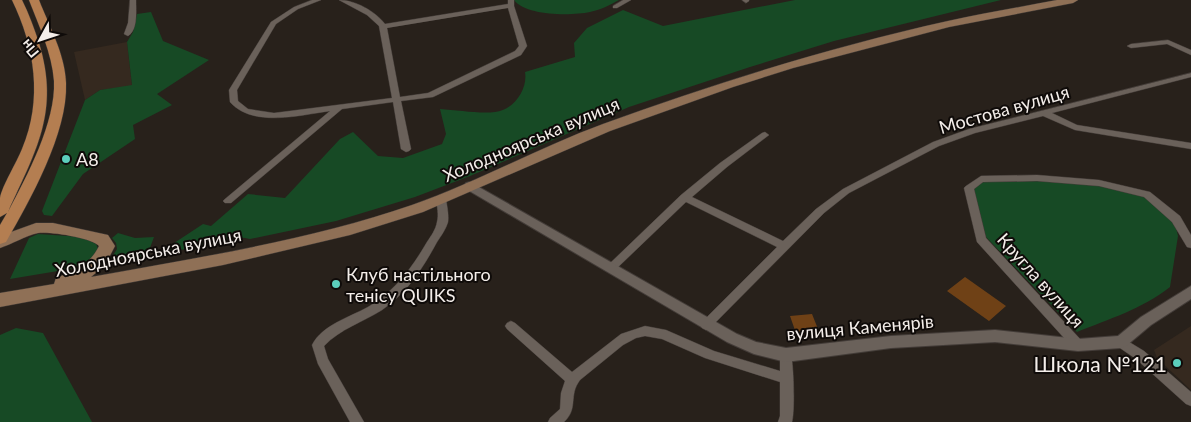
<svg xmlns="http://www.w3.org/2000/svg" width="1191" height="422" font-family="Lato,sans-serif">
	<rect width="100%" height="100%" fill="#28211b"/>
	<path fill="#35291f" d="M127 42 132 86 100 90 85 100 74 52Z
		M1191 326V390L1157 358 1154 350Z"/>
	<path fill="#174a25" d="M514 0H619C610 5 600 10 590 12 571 16 526 16 514 0Z
		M795 0H1001L834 41 750 67 629 107 470 176 415 197 336 221 250 239C234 235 222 242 207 245 191 249 175 250 159 253L203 224 211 226 248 194 285 198 340 139 353 132 378 156 403 158 442 144 446 134 440 109C457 110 480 114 495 112 514 110 528 89 525 72L575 57 574 43 587 28 623 10 663 26Z
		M151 12 163 41 209 60 157 94 172 105 133 125 135 139 83 174 52 216 44 215 42 211 85 100 100 90 132 85 127 42 133 32 137 14Z
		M981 180H1038L1100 185 1145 195 1174 220 1178 236 1170 287C1142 309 1109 319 1077 332L986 237 973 188Z
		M118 233 135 238 154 237 147 256 110 260 117 249 116 243 112 238Z
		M38 234 83 237 96 244 100 253 76 268 10 279 29 238Z
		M16 328 43 333 92 422H0V335Z"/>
	<path fill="#6f4116" d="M965 277 1006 306 989 321 947 291Z
		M812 314 820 334 797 336 790 316Z"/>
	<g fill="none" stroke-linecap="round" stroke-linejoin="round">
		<g stroke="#433c38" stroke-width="1">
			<path id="minor" d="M130 0H136C136 11 138 30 128 36L124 34 128 23Z
				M312 0H321L298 9 276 24 237 90 238 101 248 109 274 113 392 98 379 26 367 15 339 0C355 0 375 11 385 24L508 4V0H514V6L527 46 521 55 433 97 401 101 411 149 409 151 406 152 401 149 393 102 342 109 231 203H225L223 201 225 199 330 111C300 115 253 128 230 102L229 90 271 22 294 7ZM508 8 519 46 515 51 428 93 400 97 387 28Z
				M623 0H631L617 8H613V6Z
				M742 0H749V1L746 3Z
				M1168 40 1191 50V55L1167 44 1131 48 1127 46 1131 44Z
				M1191 73V77L1052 113 1077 125 1191 143V149L1075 130 1043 116 975 133 939 146 849 193 824 213 710 328 706 330 702 328 700 325 702 322 777 247 686 202 614 271H606L605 268 681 195 720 163 762 133 765 132 769 135 727 167 692 197 783 241 816 209 843 189 933 142 969 129Z
				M1037 175 1099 180 1150 192 1180 216 1191 235V248L1187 247 1172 222 1144 197 1099 186 1037 181 983 182 974 189 986 238 1082 341 1084 345 1082 349 1078 350 1074 349 977 242 964 188 966 186 981 176Z
				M441 196 446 199C447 206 449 215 448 222 446 229 441 236 437 242 423 268 407 293 382 310 363 322 340 329 324 346L328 359 364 422H350L318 364 312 345C322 325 350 317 368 307 394 292 412 268 427 242 431 236 436 229 437 222 439 215 437 206 436 199Z
				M511 321 515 323 572 372 621 334 645 326 666 330 714 351 780 371V355L782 351 786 350 790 351C794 360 795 412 792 422H778L780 416V382L705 358 662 339 645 336 636 338 623 345 580 380C568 396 579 408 564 422H548L550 418 560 409 561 393 565 381 507 329 505 326 507 323Z
				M1121 337 1144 351 1191 392V406L1186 404 1136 359 1117 346 1115 342 1117 338Z"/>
		</g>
		<g stroke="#433c38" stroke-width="2">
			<path id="tertiary" d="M470 182 737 334 756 342 786 348 891 336 995 330 1078 339 1118 336 1141 317 1191 286V299L1151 325 1126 346 1121 348 1078 351 995 342 891 348 786 362 754 354 727 342 466 189 464 186 466 183Z"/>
		</g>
		<g stroke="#433c38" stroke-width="1">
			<path id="secondary" d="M1057 0H1078L1073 3 949 27 793 68 733 87 610 131 423 212 350 235 223 265 0 307V293L54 284 56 278C74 271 90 265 99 246 93 238 49 231 38 233 25 236 12 244 0 248V236L36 223H53L108 235 115 246 105 265 91 277C196 258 311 240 412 205 477 182 538 148 603 124 716 83 831 47 948 21 984 13 1021 7 1057 0Z"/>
		</g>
		<g stroke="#433c38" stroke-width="1">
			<path id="primary" d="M12 0H22C29 14 34 28 39 43 60 112 36 150 8 212 27 176 56 122 54 81 52 53 39 26 29 0H39C49 26 65 54 66 83 68 133 30 200 6 242L0 244V225L7 213 0 217C0 211 0 204 0 198 2 186 17 162 22 149 43 100 35 47 12 0Z"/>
		</g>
		<use href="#minor" fill="#6a615a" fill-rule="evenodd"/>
		<use href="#tertiary" fill="#6a615a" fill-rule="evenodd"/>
		<use href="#secondary" fill="#8f7056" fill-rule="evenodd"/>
		<use href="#primary" fill="#b47e51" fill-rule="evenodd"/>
	</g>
	<g fill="#5bcebc" stroke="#0f0b09" stroke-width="2">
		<circle cx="66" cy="159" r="5"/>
		<circle cx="336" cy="284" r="5"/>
		<circle cx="1177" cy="363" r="5"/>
	</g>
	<g text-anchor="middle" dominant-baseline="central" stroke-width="4" stroke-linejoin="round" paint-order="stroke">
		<g font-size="18" fill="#f4eeea" stroke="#0f0b09">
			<text transform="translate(1004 109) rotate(-16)">Мостова вулиця</text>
			<text transform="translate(531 139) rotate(-23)">Холодноярська вулиця</text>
			<text transform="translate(148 252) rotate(-11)">Холодноярська вулиця</text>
			<text transform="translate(1041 280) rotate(48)">Кругла вулиця</text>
			<text transform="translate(860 327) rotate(-5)">вулиця Каменярів</text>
		</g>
		<g font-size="18" fill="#f4eeea" stroke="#0f0b09" text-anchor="start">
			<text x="76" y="159">А8</text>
			<text x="346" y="274">Клуб настільного<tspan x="346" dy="21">тенісу QUIKS</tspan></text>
		</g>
		<g font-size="21" fill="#f4eeea" stroke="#0f0b09" text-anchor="end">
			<text x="1167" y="363">Школа №121</text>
		</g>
	</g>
	<g transform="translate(40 40) rotate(230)" stroke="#0f0b09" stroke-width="4" paint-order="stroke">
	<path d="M0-4L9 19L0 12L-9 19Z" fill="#f4eeea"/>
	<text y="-8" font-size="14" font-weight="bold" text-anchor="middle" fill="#f4eeea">Пн</text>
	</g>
</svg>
